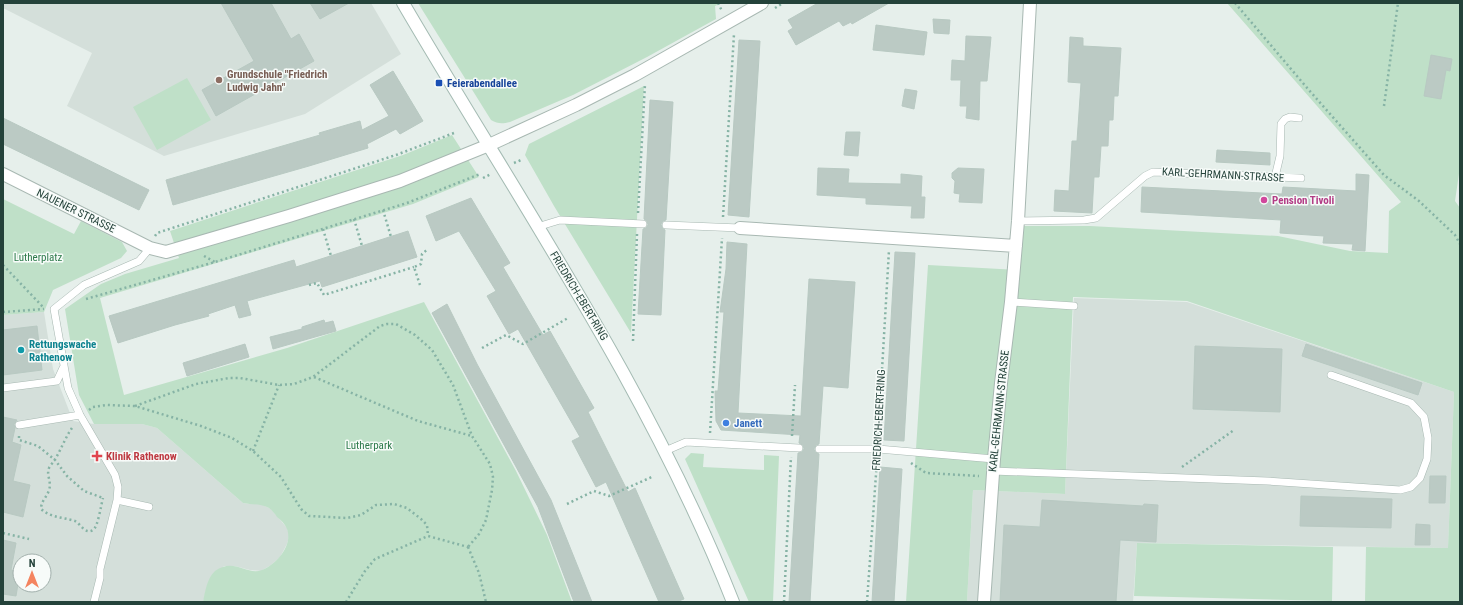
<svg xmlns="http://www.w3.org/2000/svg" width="1463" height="605" font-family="'Roboto Condensed',sans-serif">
	<rect width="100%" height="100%" fill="#e6efeb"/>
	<path fill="#d4dfda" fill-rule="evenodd" d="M3 3H371L401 54 305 114 164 156 67 106 92 53 3 8Z
		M1074 298 1187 302 1454 392 1448 548 1137 543 1133 602H967L973 490 1065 494Z
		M44 312 53 369 73 421 94 424H142L157 428 243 503 249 504H261L271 509 287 528 289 536 287 544 280 557 271 565 261 571 250 570 235 566H224L209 580 203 602H3V315ZM20 561H44V585H20Z"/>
	<path fill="#bfe0c8" d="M418 3H721L715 6 716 19 647 57 573 95 510 122C502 124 498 124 491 120Z
		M1227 3H1460V167L1455 201 1460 208V602H1365L1366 547 1448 548 1454 392 1187 301 1073 297 1065 494 973 490 967 602H906L928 265 1020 270 1024 226H1090L1278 236 1350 251 1388 253 1389 211 1401 202Z
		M187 78 211 120 157 150 133 107Z
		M644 86 631 333 554 206 525 155 529 144Z
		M452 135 479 177 413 204 100 298 124 395 287 348 424 302 516 471 547 535 572 602H203C205 592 207 578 215 571 234 557 247 576 262 570 277 564 293 545 287 529 285 524 281 520 277 517 275 514 272 510 269 508 260 503 252 505 243 503L157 428 142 424H94L79 395 65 309 101 284 125 274 179 258 170 231 403 155Z
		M3 199 74 234 81 221 122 242 127 251 121 258 53 290 44 312 3 315Z
		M691 453 704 454 703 467 764 470V455L779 456 773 602H749L685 459Z
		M1137 543 1333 547 1332 601 1134 596Z"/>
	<path fill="#bbcac4" stroke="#b8c9c2" d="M221 3H271L291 39 299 34 314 61 216 116 202 90 254 61Z
		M310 3H349L320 19Z
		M818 3H889L852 24 851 22 843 26 839 21 796 45 788 31 793 28 788 20Z
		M933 19 950 20 949 34 934 33Z
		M876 25 927 32 924 55 873 50Z
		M966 36 991 37 987 81H980L979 120 966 118 967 106H960L961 80H951L952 60 965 61Z
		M1070 37 1083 38V46L1121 48 1118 96H1114L1113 120H1109L1108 146H1101L1099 177H1094L1092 213 1054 211 1055 190 1069 191 1072 141H1077L1081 83 1068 82Z
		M739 40 760 41 749 217 728 215Z
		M1431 55 1452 59 1450 71 1446 70 1441 99 1424 96Z
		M393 71 423 121 400 134 396 129 367 144 368 148 309 166 173 205 166 180 320 135 319 133 360 121 362 130 389 116 370 85Z
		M905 89 917 91 914 109 902 106Z
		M650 100 673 102 666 220 663 221 661 224 662 228 665 230 661 315 638 314 643 229 646 228 648 225 647 221 644 219Z
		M3 118 149 190 139 210 3 144Z
		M846 132H860L858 156 844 155Z
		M1217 150 1270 153V165L1216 162Z
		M818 168 849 169 848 183 901 184V174L922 176 921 197H925L924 218H911L912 206 866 204V198L817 195Z
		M958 168 984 169 982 203 959 202 960 194 954 193 955 181 952 178V173Z
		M1356 174 1369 175 1365 251 1352 250 1353 244 1323 243 1324 236 1280 233 1281 220 1141 212 1142 187 1282 194 1283 187 1356 191Z
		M471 198 510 263 503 267 543 335 550 331 594 408 588 412 628 492 635 488 684 599 676 602H659L606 482 596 487 572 441 580 437 518 329 509 334 487 296 496 291 459 231 436 241 426 216Z
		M408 231 417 257 322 287 320 281 247 301 251 315 239 318 235 305 208 314 209 316 175 325 118 343 109 316 294 260 296 267Z
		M727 242 747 244 738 413 801 416 809 279 855 282 848 388 823 386 819 444 816 445 814 449 815 452 819 454 810 602H789L798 453 802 452 804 449 803 445 799 443 800 435 721 430 716 421 715 391H718L724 312H720L726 269Z
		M895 252 915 253 904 441 884 440Z
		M447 304 477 364 551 500 592 602H574L538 507 432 313Z
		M324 320 325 323 333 321 336 331 273 349 270 337 302 329V327Z
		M37 326 42 370 3 375V330Z
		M245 344 249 357 187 376 183 363Z
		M1306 344 1422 383 1418 395 1302 356Z
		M1195 346 1282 349 1280 412 1193 409Z
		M3 417 17 420 14 424 15 428 12 442 21 445 13 481 30 485 23 517 3 512Z
		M880 467 902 469 894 602H872Z
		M1430 476H1446L1445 503H1429Z
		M1301 496 1392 499 1391 528 1300 526Z
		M1042 500 1143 506 1144 504 1158 505 1156 542 1120 540 1116 602H1000L1004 525 1040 527Z
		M1416 524 1430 525V545H1415Z
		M3 540 16 543 11 570 20 572 16 596 3 594Z"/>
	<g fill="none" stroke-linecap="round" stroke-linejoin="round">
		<g stroke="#a8b8b2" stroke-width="8">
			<path id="service" d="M1275 177 1280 156 1281 124 1285 119 1290 117 1299 118
				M1018 221 1084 220 1096 218 1145 176 1153 172 1301 178
				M666 225 740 228
				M537 227 560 220 643 224
				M1011 302 1074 306
				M3 388 57 381 63 368
				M19 425 80 415
				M819 449H878L994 459
				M665 451 686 442 799 448
				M993 471 1267 481 1400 490 1411 487 1420 478 1427 459 1428 438 1424 417 1411 403 1331 375
				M117 500 149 507
				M94 602 100 578V569L117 500 118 487 115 475 80 415 68 388 54 309 84 285 139 261 150 248"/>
		</g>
		<g stroke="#a8b8b2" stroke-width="14">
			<path id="minor" d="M3 174 150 248 166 252 289 216 400 181 489 145 576 105 635 75 762 3
				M740 228 1016 246
				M984 602 994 459 1001 383 1011 302 1018 221 1030 3"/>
		</g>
		<g stroke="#a4bbb3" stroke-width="14">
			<path id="secondary" d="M403 3C518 200 649 389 733 602"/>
		</g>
		<path stroke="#86b3a5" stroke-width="2.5" stroke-dasharray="2 3" stroke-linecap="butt" d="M718 3 722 11
			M1235 3 1308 89 1384 175 1419 201 1455 235 1460 244
			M775 8 783 3
			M1384 106 1398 3
			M514 163 521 160
			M483 178 491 174
			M383 210 391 237
			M638 213 645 84
			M723 217 734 34
			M354 219 362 246
			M323 229 331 256
			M155 236 157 233 396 155 454 133
			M204 256 215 262
			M3 265 43 307
			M309 285 317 283 324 295 414 267
			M420 285 414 267 421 264 422 254 428 249
			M86 299 215 262 407 203 480 174
			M3 312 44 309
			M633 341 637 234
			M482 348 506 335 523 344 568 318
			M314 377 418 421 472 436
			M135 406 196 384 229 378H240L279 385 294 384 313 377 380 326 387 324H396L415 335 432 350 453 385 472 436 490 464 493 477 492 490 486 520 479 534 468 547
			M89 410 93 407 107 405 135 406 201 426 232 438 253 451 281 477 301 509 309 516 347 518 361 515 376 505 394 504 407 508 421 519 427 525 428 536
			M72 428C65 438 61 450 54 461 53 463 50 465 49 468 46 475 52 482 49 490 47 497 41 501 41 509 51 518 63 517 75 521 81 524 85 535 93 530 98 527 101 505 103 498
			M710 433 722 238
			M19 436V440L38 446 55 460 67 476 84 491 103 498
			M792 436 795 385
			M878 439 889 250
			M253 451 279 385
			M911 463 926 473 979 476
			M1182 467 1234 430
			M567 504 594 491 609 496 654 476
			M3 533 29 539
			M468 547 479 573 486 602
			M346 602 365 571 375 559 428 536 468 547
			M784 602 791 457
			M867 602 877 460"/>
		<use href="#service" stroke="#fff" stroke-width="7"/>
		<use href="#minor" stroke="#fff" stroke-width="12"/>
		<use href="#secondary" stroke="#fff" stroke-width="12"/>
	</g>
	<circle fill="#8d6e63" stroke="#f7fbf9" stroke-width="1.5" cx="219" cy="80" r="4"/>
	<rect fill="#1a4fb4" stroke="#f7fbf9" stroke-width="1.5" x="435" y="79" width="8" height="8" rx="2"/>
	<circle fill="#d1479c" stroke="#f7fbf9" stroke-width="1.5" cx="1264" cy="200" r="4"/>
	<circle fill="#0f9aa8" stroke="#f7fbf9" stroke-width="1.5" cx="21" cy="350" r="4"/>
	<circle fill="#3f7fe0" stroke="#f7fbf9" stroke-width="1.5" cx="726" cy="423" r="4"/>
	<path fill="#e0444e" stroke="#f7fbf9" stroke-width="1.5" d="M95 450h4v4h4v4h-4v4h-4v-4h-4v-4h4z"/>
	<g text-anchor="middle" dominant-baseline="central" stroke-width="3" stroke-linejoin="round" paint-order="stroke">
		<g font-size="11" font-weight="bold" fill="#785e54" stroke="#f7fbf9" text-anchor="start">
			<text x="227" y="74">Grundschule "Friedrich<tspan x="227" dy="13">Ludwig Jahn"</tspan></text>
		</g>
		<g font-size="11" font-weight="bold" fill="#164399" stroke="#f7fbf9" text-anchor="start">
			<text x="447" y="83">Feierabendallee</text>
		</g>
		<g font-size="11" fill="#24423a" stroke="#f7fbf9">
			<text transform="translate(1223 175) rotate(3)">KARL-GEHRMANN-STRASSE</text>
			<text transform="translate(76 211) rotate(26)">NAUENER STRASSE</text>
			<text transform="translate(579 296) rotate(59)">FRIEDRICH-EBERT-RING</text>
			<text transform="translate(999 411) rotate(-84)">KARL-GEHRMANN-STRASSE</text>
			<text transform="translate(879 420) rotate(-87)">FRIEDRICH-EBERT-RING</text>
		</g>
		<g font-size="11" font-weight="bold" fill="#b23c85" stroke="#f7fbf9" text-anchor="start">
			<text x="1272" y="200">Pension Tivoli</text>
		</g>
		<g font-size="11" fill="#2d7a4b" stroke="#f7fbf9">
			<text x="38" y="257">Lutherplatz</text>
			<text x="369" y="445">Lutherpark</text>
		</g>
		<g font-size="11" font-weight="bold" fill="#0d838f" stroke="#f7fbf9" text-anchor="start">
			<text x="29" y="344">Rettungswache<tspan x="29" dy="13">Rathenow</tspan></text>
		</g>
		<g font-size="11" font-weight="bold" fill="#366cbe" stroke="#f7fbf9" text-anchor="start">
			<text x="734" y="423">Janett</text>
		</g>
		<g font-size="11" font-weight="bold" fill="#be3a42" stroke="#f7fbf9" text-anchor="start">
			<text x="106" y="456">Klinik Rathenow</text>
		</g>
	</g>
	<rect width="1463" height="605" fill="none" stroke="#24423a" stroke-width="8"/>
	<g transform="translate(32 573)"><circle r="19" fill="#f7fbf9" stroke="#a3b1ad"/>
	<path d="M0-3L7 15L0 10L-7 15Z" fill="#f4845f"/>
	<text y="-6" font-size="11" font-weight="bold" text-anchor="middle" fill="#24423a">N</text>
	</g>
</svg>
